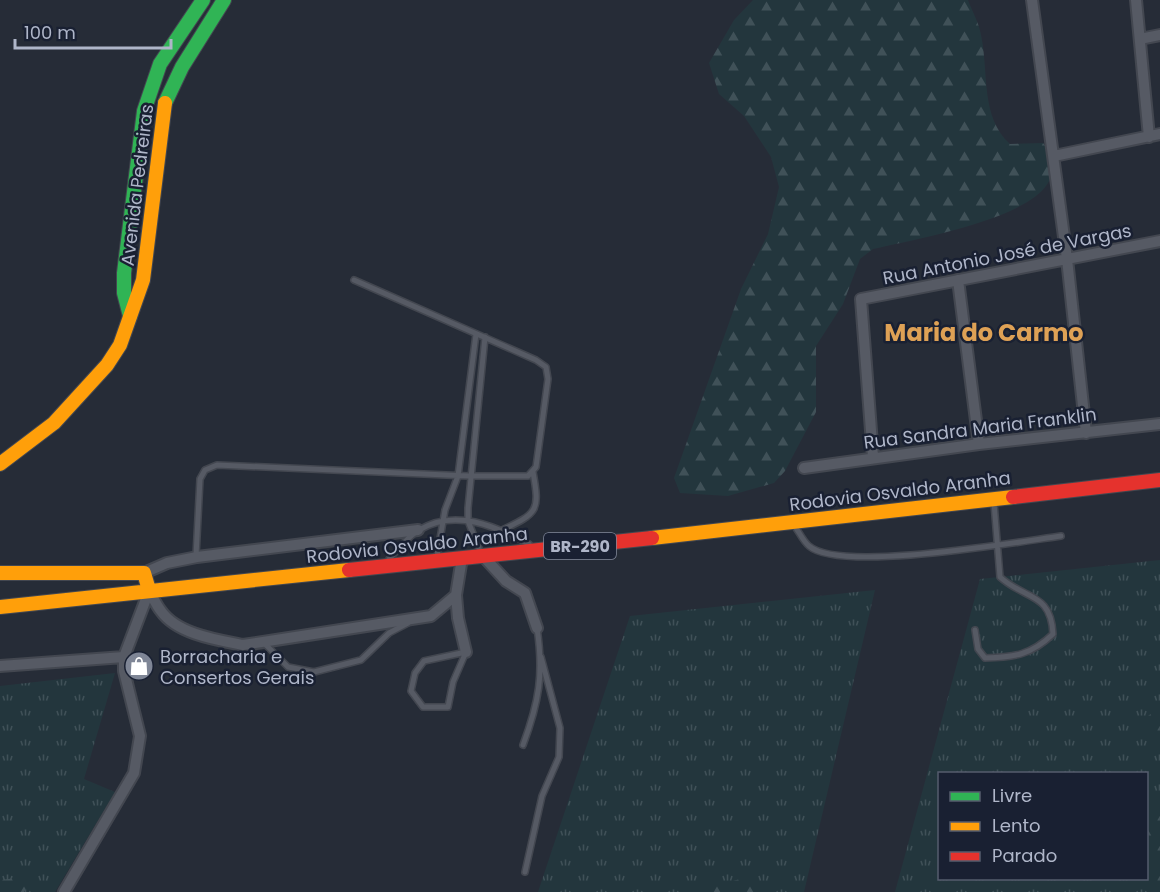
<svg xmlns="http://www.w3.org/2000/svg" width="1160" height="892" font-family="Poppins,sans-serif">
	<defs>
		<pattern id="grass-tufts" width="24" height="20" patternUnits="userSpaceOnUse" patternTransform="scale(1.5)"><rect width="24" height="20" fill="#23363d"/><path d="M3 7l-1-3M5 7V3M7 7l1-3M15 17l-1-3M17 17v-4M19 17l1-3" fill="none" stroke="#405158"/></pattern>
		<pattern id="forest-firs" width="22" height="20" patternUnits="userSpaceOnUse" patternTransform="scale(1.5)"><rect width="22" height="20" fill="#23363d"/><path d="M5 1l3.5 6h-7zM16 11l3.5 6h-7z" fill="#405158"/></pattern>
	</defs>
	<rect width="100%" height="100%" fill="#262c37"/>
	<path fill="url(#grass-tufts)" fill-rule="evenodd" d="M1160 560V892H895L980 579ZM940 774H1146V878H940Z
		M875 590 804 892H538L630 616Z
		M115 673 84 779 115 792 55 892H0V686Z"/>
	<path fill="url(#forest-firs)" d="M753 0H968C972 11 979 23 981 35 989 72 980 117 1010 144L1043 143 1054 156C1052 164 1053 176 1048 183 1026 220 915 239 873 249L860 259 843 304 816 346V412L785 471 774 483 728 496 680 493 674 478 741 289 768 234 779 187 771 157 744 116 719 94 709 63 734 20Z
		M1160 707V746L1155 747 1148 733V716Z
		M1160 809V892H1151L1154 856 1147 829V818Z
		M33 876 24 892H0V880Z
		M740 879 764 888 766 892H695Z"/>
	<g fill="none" stroke-linecap="round" stroke-linejoin="round">
		<g stroke="#434750" stroke-width="8">
			<path id="lane" d="M796 528C800 534 804 542 809 546 840 573 1017 542 1061 536
				M502 530C538 513 540 511 533 472
				M480 551 468 521V508L485 337
				M196 556 200 479 205 470 217 465 469 476H528L536 467 548 379 546 367 536 360 354 280
				M437 556 445 510 458 476 476 334
				M389 559C398 550 408 536 419 530 455 508 495 526 529 544
				M975 630 978 649 985 658C1015 657 1031 655 1053 634 1051 592 1025 600 1000 577L994 503
				M263 642 288 667 314 672 361 660 389 633 408 623
				M466 652 453 682 448 707H423L411 691 415 673 424 661Z
				M523 745C539 702 544 674 537 628
				M525 872 542 796 559 757 560 728 541 657"/>
		</g>
		<g stroke="#434750" stroke-width="14">
			<path id="street" d="M1032 0 1067 259 1086 433
				M1136 0 1149 137
				M1140 39 1160 35
				M1054 156 1160 134
				M958 280 979 444
				M873 457 861 299 1160 241
				M804 468 979 444 1160 424
				M483 556 506 581 525 593 537 628
				M462 558 456 595 458 618 466 652
				M144 573 167 563 197 557 418 530
				M149 591C153 597 156 605 161 611 177 634 217 640 243 645L431 616 456 595
				M0 666 124 657
				M64 892 134 773 140 736 124 671V657L149 591"/>
		</g>
		<g stroke="#434750" stroke-width="16">
			<path id="fast" d="M165 103 182 67 224 0
				M130 316 124 293V273L144 111 160 64 203 0"/>
		</g>
		<g stroke="#434750" stroke-width="16">
			<path id="slow" d="M0 464 54 423 107 365 120 345 143 280 165 103
				M652 538 1013 497
				M0 573H144L149 590
				M0 607 349 570"/>
		</g>
		<g stroke="#434750" stroke-width="16">
			<path id="jam" d="M1013 497 1160 480
				M349 570 652 538"/>
		</g>
		<use href="#lane" stroke="#565a64" stroke-width="5"/>
		<use href="#street" stroke="#565a64" stroke-width="10"/>
		<use href="#fast" stroke="#30b455" stroke-width="14"/>
		<use href="#slow" stroke="#ff9f0a" stroke-width="14"/>
		<use href="#jam" stroke="#e5322d" stroke-width="14"/>
	</g>
	<defs>
		<g id="shop-disc" transform="scale(1.5)"><circle r="9.5" fill="#7f8696" stroke="#192032"/><path d="M-5-2.5h2.3a2.7 3.5 0 0 1 5.4 0H5L5.5 6h-11ZM-1.5-2.5h3a1.5 2.3 0 0 0-3 0Z" fill="#fff"/></g>
	</defs>
	<g fill-rule="evenodd">
		<use href="#shop-disc" x="139" y="666"/>
	</g>
	<g text-anchor="middle" dominant-baseline="central" stroke-width="5" stroke-linejoin="round" paint-order="stroke">
		<rect fill="#192032" stroke="#82899c" stroke-width="1.5" x="544" y="533" width="72" height="26" rx="4.5"/>
		<g font-size="16" font-weight="bold" fill="#afb6c9">
			<text x="580" y="546">BR-290</text>
		</g>
		<g font-size="18" fill="#afb6c9" stroke="#192032">
			<text transform="translate(137 185) rotate(-83)">Avenida Pedreiras</text>
			<text transform="translate(1007 254) rotate(-11)">Rua Antonio José de Vargas</text>
			<text transform="translate(980 428) rotate(-7)">Rua Sandra Maria Franklin</text>
			<text transform="translate(900 491) rotate(-7)">Rodovia Osvaldo Aranha</text>
			<text transform="translate(417 545) rotate(-6)">Rodovia Osvaldo Aranha</text>
		</g>
		<g font-size="18" fill="#afb6c9" stroke="#192032" text-anchor="start">
			<text x="160" y="656">Borracharia e<tspan x="160" dy="21">Consertos Gerais</tspan></text>
		</g>
		<g font-size="24" font-weight="bold" fill="#dea155" stroke="#192032">
			<text x="984" y="332">Maria do Carmo</text>
		</g>
	</g>
	<rect x="938" y="772" width="210" height="108" fill="#192032" stroke="#555c6e" stroke-width="1.5"/>
	<rect x="950" y="792" width="30" height="9" fill="#30b455" stroke="#555c6e" stroke-width="1.5"/>
	<text x="992" y="802" font-size="18" fill="#afb6c9">Livre</text>
	<rect x="950" y="822" width="30" height="9" fill="#ff9f0a" stroke="#555c6e" stroke-width="1.5"/>
	<text x="992" y="832" font-size="18" fill="#afb6c9">Lento</text>
	<rect x="950" y="852" width="30" height="9" fill="#e5322d" stroke="#555c6e" stroke-width="1.5"/>
	<text x="992" y="862" font-size="18" fill="#afb6c9">Parado</text>
	<path d="M15 39v9h156v-9" fill="none" stroke="#afb6c9" stroke-width="3"/>
	<text x="24" y="39" font-size="18" fill="#afb6c9" stroke="#192032" stroke-width="4.5" paint-order="stroke">100 m</text>
</svg>
